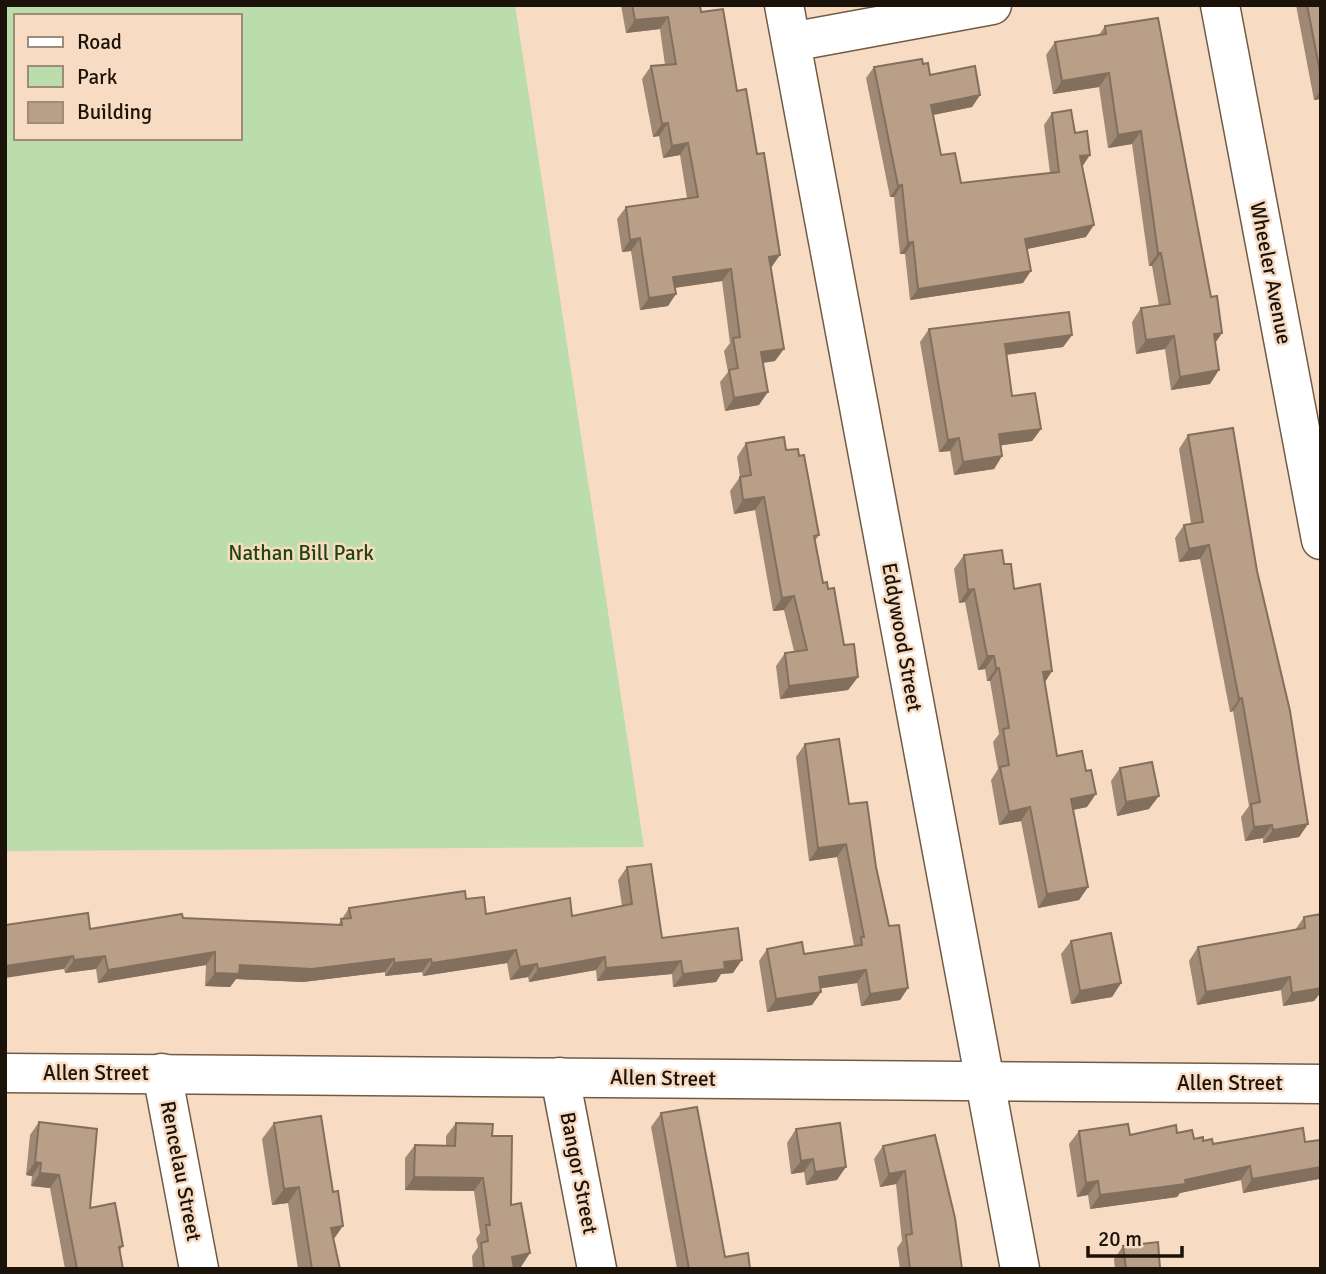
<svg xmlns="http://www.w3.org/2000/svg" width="1326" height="1274" font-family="Signika,sans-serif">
	<rect width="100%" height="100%" fill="#f7dbc3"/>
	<path fill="#baddab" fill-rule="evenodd" d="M5 5H515L644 847 5 851ZM16 16H240V138H16Z"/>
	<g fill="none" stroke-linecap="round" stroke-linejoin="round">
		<g stroke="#725b45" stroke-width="41">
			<path id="minor" d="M784 5 1020 1269
				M1220 5 1321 540
				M791 42 992 5
				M162 1073 199 1269
				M560 1077 597 1269"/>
		</g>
		<g stroke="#725b45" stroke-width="41">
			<path id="major" d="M5 1073 1321 1084"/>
		</g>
		<use href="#minor" stroke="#fff" stroke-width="38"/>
		<use href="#major" stroke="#fff" stroke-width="38"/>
	</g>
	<path fill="#9f8974" d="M621 5H700L701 12 737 91 771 268 775 361 763 363 759 405 725 411 720 382 728 372 724 351 730 343 722 281 675 288 668 306 640 310 631 251 622 252 617 219 626 207 687 198 680 155 663 158 659 136 653 137 642 79 651 66 665 65 660 29 626 33Z
		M1296 5H1321V100L1320 99 1314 100Z
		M1105 26 1211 297 1222 333 1215 343 1210 384 1171 390 1165 349 1136 354 1132 322 1141 308 1159 306 1152 266H1149L1132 144 1108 148 1099 87 1053 94 1046 55 1055 42 1099 35Z
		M923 64 930 75 980 95 972 107 933 115 941 155 961 183 1050 173 1044 125 1052 113 1082 166 1086 237 1027 249 1023 283 910 300 905 254H900L894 197H890L866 78 874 67Z
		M929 329 1072 335 1063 347 1006 355 1012 396 1041 429 1032 441 1001 445 1002 456 994 469 954 475 950 451 939 452 920 342Z
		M1188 435 1257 571 1308 824 1299 837 1263 843V838L1245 841 1241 817 1249 806 1233 711 1230 712 1200 559 1179 562 1175 538 1184 525 1191 523 1179 449Z
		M746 443 786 450 819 535 815 541 823 583 828 589 844 645 858 677 848 690 780 699 776 666 785 653 794 651 784 610 773 611 755 510 734 514 730 491 740 477 737 457Z
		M964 555 1004 564 1052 671 1045 682 1057 756 1087 807 1073 810 1088 887 1079 900 1038 908 1021 821 999 825 991 780 998 769 993 742 999 734 990 681H987L985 669 978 670 965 602 959 603 954 569Z
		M805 744 849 804 876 867 889 926 908 988 900 1000 861 1006 857 983 821 988V992L812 1005 767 1012 759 961 767 949 804 954 854 946 837 857 809 861 796 757Z
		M1120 768 1149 809 1117 816 1111 781Z
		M627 867 662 938 733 973 721 974 716 982 673 987 672 974 597 981 596 970 529 982 528 977 510 980 507 963 423 976 422 972 385 976V972L303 982 236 979 230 987 205 986 206 965 98 983 96 969 65 973 64 969 90 929 183 918 338 925 349 908 466 899 486 914 572 916 622 906 618 880Z
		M1321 914V992L1314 1001 1283 1006 1281 990 1197 1005 1189 961 1198 947 1295 930 1304 917Z
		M1071 941 1121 983 1112 997 1071 1004 1061 954Z
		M661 1113 725 1257 750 1269H756H677L651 1127Z
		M39 1122 90 1208 123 1246 120 1250 123 1269H65L50 1188 31 1186 32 1176 26 1175 30 1135Z
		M274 1123 333 1239 340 1269H298L288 1203 272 1205 262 1139Z
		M456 1123 492 1136 511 1205 521 1267 514 1269H473L472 1256 478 1247 476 1239 480 1233 474 1191 405 1190V1158L415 1145 446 1146V1136Z
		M796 1129 837 1180 806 1185 804 1172 791 1174 787 1143Z
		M1079 1131 1130 1135 1177 1133 1194 1139 1213 1144 1305 1142 1321 1140V1192L1319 1179 1243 1193 1241 1180 1180 1193 1177 1197 1090 1209 1088 1195 1077 1197 1069 1144Z
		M935 1135 962 1269H900L897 1248 902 1241 896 1184 880 1187 874 1159 883 1146Z
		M1123 1246 1160 1269H1115L1114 1259Z"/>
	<path fill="#826f5e" d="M668 17 660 29 626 33 635 20Z
		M1109 73 1099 87 1053 94 1062 81Z
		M1321 90 1320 99 1314 100Z
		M980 95 972 107 923 117 931 105Z
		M668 123 659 136 653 137 662 124Z
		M1141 131 1132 144 1108 148 1118 135Z
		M688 143 680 155 663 158 672 146Z
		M1090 155 1082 167 1080 156Z
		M902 185 894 197H890L898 186Z
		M1094 225 1086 237 1017 251 1025 239Z
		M640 238 631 251 622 252 630 240Z
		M913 242 905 254H900L908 243Z
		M1158 253H1161L1152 266H1149Z
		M780 255 771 268 769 257Z
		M731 269 722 281 665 289 673 277Z
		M1031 271 1023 283 910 300 918 289Z
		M676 294 668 306 640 310 649 298Z
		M1222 333 1213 346 1214 334Z
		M1072 335 1063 347 996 356 1005 344Z
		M1174 336 1165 349 1136 354 1146 340Z
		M784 349 775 361 753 364 761 352Z
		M1219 370 1210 384 1171 390 1180 377Z
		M768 392 759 405 725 411 734 398Z
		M1041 429 1032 441 990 447 999 434Z
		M959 438 950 451 939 452 948 440Z
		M1002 456 994 469 954 475 963 462Z
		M764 497 755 510 734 514 743 500Z
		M1209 545 1200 559 1179 562 1189 549Z
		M974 589 965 602 959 603 968 590Z
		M794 596 784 610 773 611 782 598Z
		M987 656H994L985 669 978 670Z
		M996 668H999L990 681H987Z
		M1052 671 1043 685V672Z
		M858 677 848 690 780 699 789 686Z
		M1242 698 1233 711 1230 712 1239 699Z
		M1096 794 1087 807 1062 812 1071 799Z
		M1159 796 1149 809 1117 816 1126 802Z
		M1030 807 1021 821 999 825 1009 812Z
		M1308 824 1299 837 1263 843 1273 830Z
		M1272 825 1263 838 1245 841 1254 827Z
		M846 844 837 857 809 861 818 848Z
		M1088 887 1079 900 1038 908 1047 894Z
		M516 950 507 963 423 976 432 963Z
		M215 952 206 965 98 983 108 970Z
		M73 956 64 969 5 978V966Z
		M105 956 96 969 65 973 74 960Z
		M605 957 596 970 529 982 538 969Z
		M394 959 385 972 303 982 236 979 230 987 205 986 215 973 240 965Z
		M431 959 422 972 385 976 394 963Z
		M742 960 733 973 721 974 716 982 673 987 683 974 724 962Z
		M681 961 672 974 597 981 606 968Z
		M537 964 528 977 510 980 520 967Z
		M866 970 857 983 810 990 819 977Z
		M1290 977 1281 990 1197 1005 1206 992Z
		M1321 982V992L1314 1001 1283 1006 1292 993Z
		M1121 983 1112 997 1071 1004 1080 991Z
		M908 988 900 1000 861 1006 870 994Z
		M821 992 812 1005 767 1012 776 999Z
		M813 1159 804 1172 791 1174 801 1161Z
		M35 1162 41 1163 32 1176 26 1175Z
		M1250 1166 1241 1180 1180 1193 1177 1197 1090 1209 1100 1195 1185 1180Z
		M846 1167 837 1180 806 1185 815 1172Z
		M1321 1167V1177L1319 1179 1243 1193 1252 1179Z
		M905 1171 896 1184 880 1187 889 1174Z
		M40 1173 59 1175 50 1188 31 1186Z
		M414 1177 483 1178 474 1191 405 1190Z
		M1098 1181 1088 1195 1077 1197 1086 1183Z
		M299 1187 288 1203 272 1205 284 1189Z
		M343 1226 331 1243V1228Z
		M530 1253 521 1267 510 1269 512 1257Z"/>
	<path fill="#b99f87" stroke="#826f5e" stroke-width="2" d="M632 5H700L701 12 723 9 737 91 746 89 757 154 764 153 780 255 769 257 784 349 761 352 768 392 734 398 729 370 738 368 733 338 740 337 731 269 673 277 676 294 649 298 640 238 630 240 626 207 698 197 688 143 672 146 668 123 662 124 651 66 676 64 668 17 635 20Z
		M1307 5H1321V77Z
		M1158 18 1211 297 1217 296 1222 333 1214 334 1219 370 1180 377 1174 336 1146 340 1141 308 1170 304 1161 253H1158L1141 131 1118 135 1109 73 1062 81 1055 42 1106 34 1105 26Z
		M922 59 923 64 928 63 930 75 975 66 980 95 931 105 941 155 955 153 961 183 1059 172 1052 113 1071 110 1075 133 1087 131 1090 155 1080 156 1094 225 1025 239 1031 271 918 289 913 242 908 243 902 185 898 186 874 67Z
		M1069 312 1072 335 1005 344 1012 396 1035 393 1041 429 999 434 1002 456 963 462 959 438 948 440 929 329Z
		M1233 428 1257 571 1290 711 1308 824 1273 830 1272 825 1254 827 1251 804 1260 802 1242 698 1239 699 1209 545 1189 549 1184 525 1203 522 1188 435Z
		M784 437 786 450 798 449 799 456 804 455 819 535 814 536 823 583 827 582 828 589 834 588 844 645 854 644 858 677 789 686 785 653 807 650 794 596 782 598 764 497 743 500 740 477 751 475 746 443Z
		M1002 550 1004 564H1011L1014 589 1040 584 1052 671 1043 672 1057 756 1082 751 1086 771 1091 770 1096 794 1071 799 1088 887 1047 894 1030 807 1009 812 1000 767 1009 765 1003 729 1009 728 999 668H996L994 656H987L974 589 968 590 964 555Z
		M839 739 849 804 867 802 876 867 889 926 899 925 908 988 870 994 866 970 819 977 821 992 776 999 767 949 802 942 804 954 862 945 861 937H864L846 844 818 848 805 744Z
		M1152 762 1159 796 1126 802 1120 768Z
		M651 864 662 938 738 928 742 960 724 962 725 969 683 974 681 961 606 968 605 957 538 969 537 964 520 967 516 950 432 963 431 959 394 963V959L312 969 240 965 239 974 215 973V952L108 970 105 956 74 960 73 956 5 966V925L88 913 90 929 182 914 183 918 342 925 341 919 351 918 349 908 465 891 466 899 484 897 486 914 570 898 572 916 632 904 627 867Z
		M1321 914V988L1292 993 1290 977 1206 992 1198 947 1305 928 1304 917Z
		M1111 933 1121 983 1080 991 1071 941Z
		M697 1107 725 1257 748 1253 750 1269 756 1268V1269H689L661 1113Z
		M321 1116 333 1192 338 1191 343 1226 331 1228 340 1269H312L299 1187 284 1189 274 1123Z
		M39 1122 97 1129 90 1208 115 1203 123 1246 119 1247 123 1269H77L59 1175 40 1173 41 1163 35 1162Z
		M456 1123 493 1124 492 1136H512L511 1205 521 1203 530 1253 512 1257 514 1269H484L481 1243 488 1241 486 1225H490L483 1178 414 1177 415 1145 455 1146Z
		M840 1123 846 1167 815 1172 813 1159 801 1161 796 1129Z
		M1128 1124 1130 1135 1176 1125 1177 1133 1192 1130 1194 1139 1203 1137V1141L1212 1139 1213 1144 1303 1128 1305 1142 1321 1140V1167L1252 1179 1250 1166 1185 1180 1186 1184 1100 1195 1098 1181 1086 1183 1079 1131Z
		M935 1135 955 1218 962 1269H910L906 1235 912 1234 905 1171 889 1174 883 1146Z
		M1158 1242 1160 1269H1126L1123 1246Z"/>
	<g text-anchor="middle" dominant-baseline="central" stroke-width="5" stroke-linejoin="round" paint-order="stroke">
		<g font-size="21" fill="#1b1209" stroke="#f7dbc3">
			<text transform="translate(1271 273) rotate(79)">Wheeler Avenue</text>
			<text transform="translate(902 637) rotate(80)">Eddywood Street</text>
			<text x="96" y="1073">Allen Street</text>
			<text transform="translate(663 1078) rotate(1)">Allen Street</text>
			<text x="1230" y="1083">Allen Street</text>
			<text transform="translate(181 1171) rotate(79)">Rencelau Street</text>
			<text transform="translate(579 1173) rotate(79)">Bangor Street</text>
		</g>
		<g font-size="21" fill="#22440f" stroke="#f7dbc3">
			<text x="301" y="553">Nathan Bill Park</text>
		</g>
	</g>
	<rect width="1326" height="1274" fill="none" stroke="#1b1209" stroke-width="14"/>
	<rect x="14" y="14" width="228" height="126" fill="#f7dbc3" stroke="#9f8b79" stroke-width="2"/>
	<rect x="28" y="37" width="35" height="10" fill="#ffffff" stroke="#9f8b79" stroke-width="2"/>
	<text x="77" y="49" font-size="21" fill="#1b1209">Road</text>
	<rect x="28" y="66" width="35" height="21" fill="#baddab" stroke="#9f8b79" stroke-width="2"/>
	<text x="77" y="84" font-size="21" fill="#1b1209">Park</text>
	<rect x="28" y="102" width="35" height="21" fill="#b99f87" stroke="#9f8b79" stroke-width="2"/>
	<text x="77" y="119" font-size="21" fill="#1b1209">Building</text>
	<path d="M1088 1246v10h94v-10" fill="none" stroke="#1b1209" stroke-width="3.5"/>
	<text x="1098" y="1246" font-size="21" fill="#1b1209" stroke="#f7dbc3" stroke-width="5" paint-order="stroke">20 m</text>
</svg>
